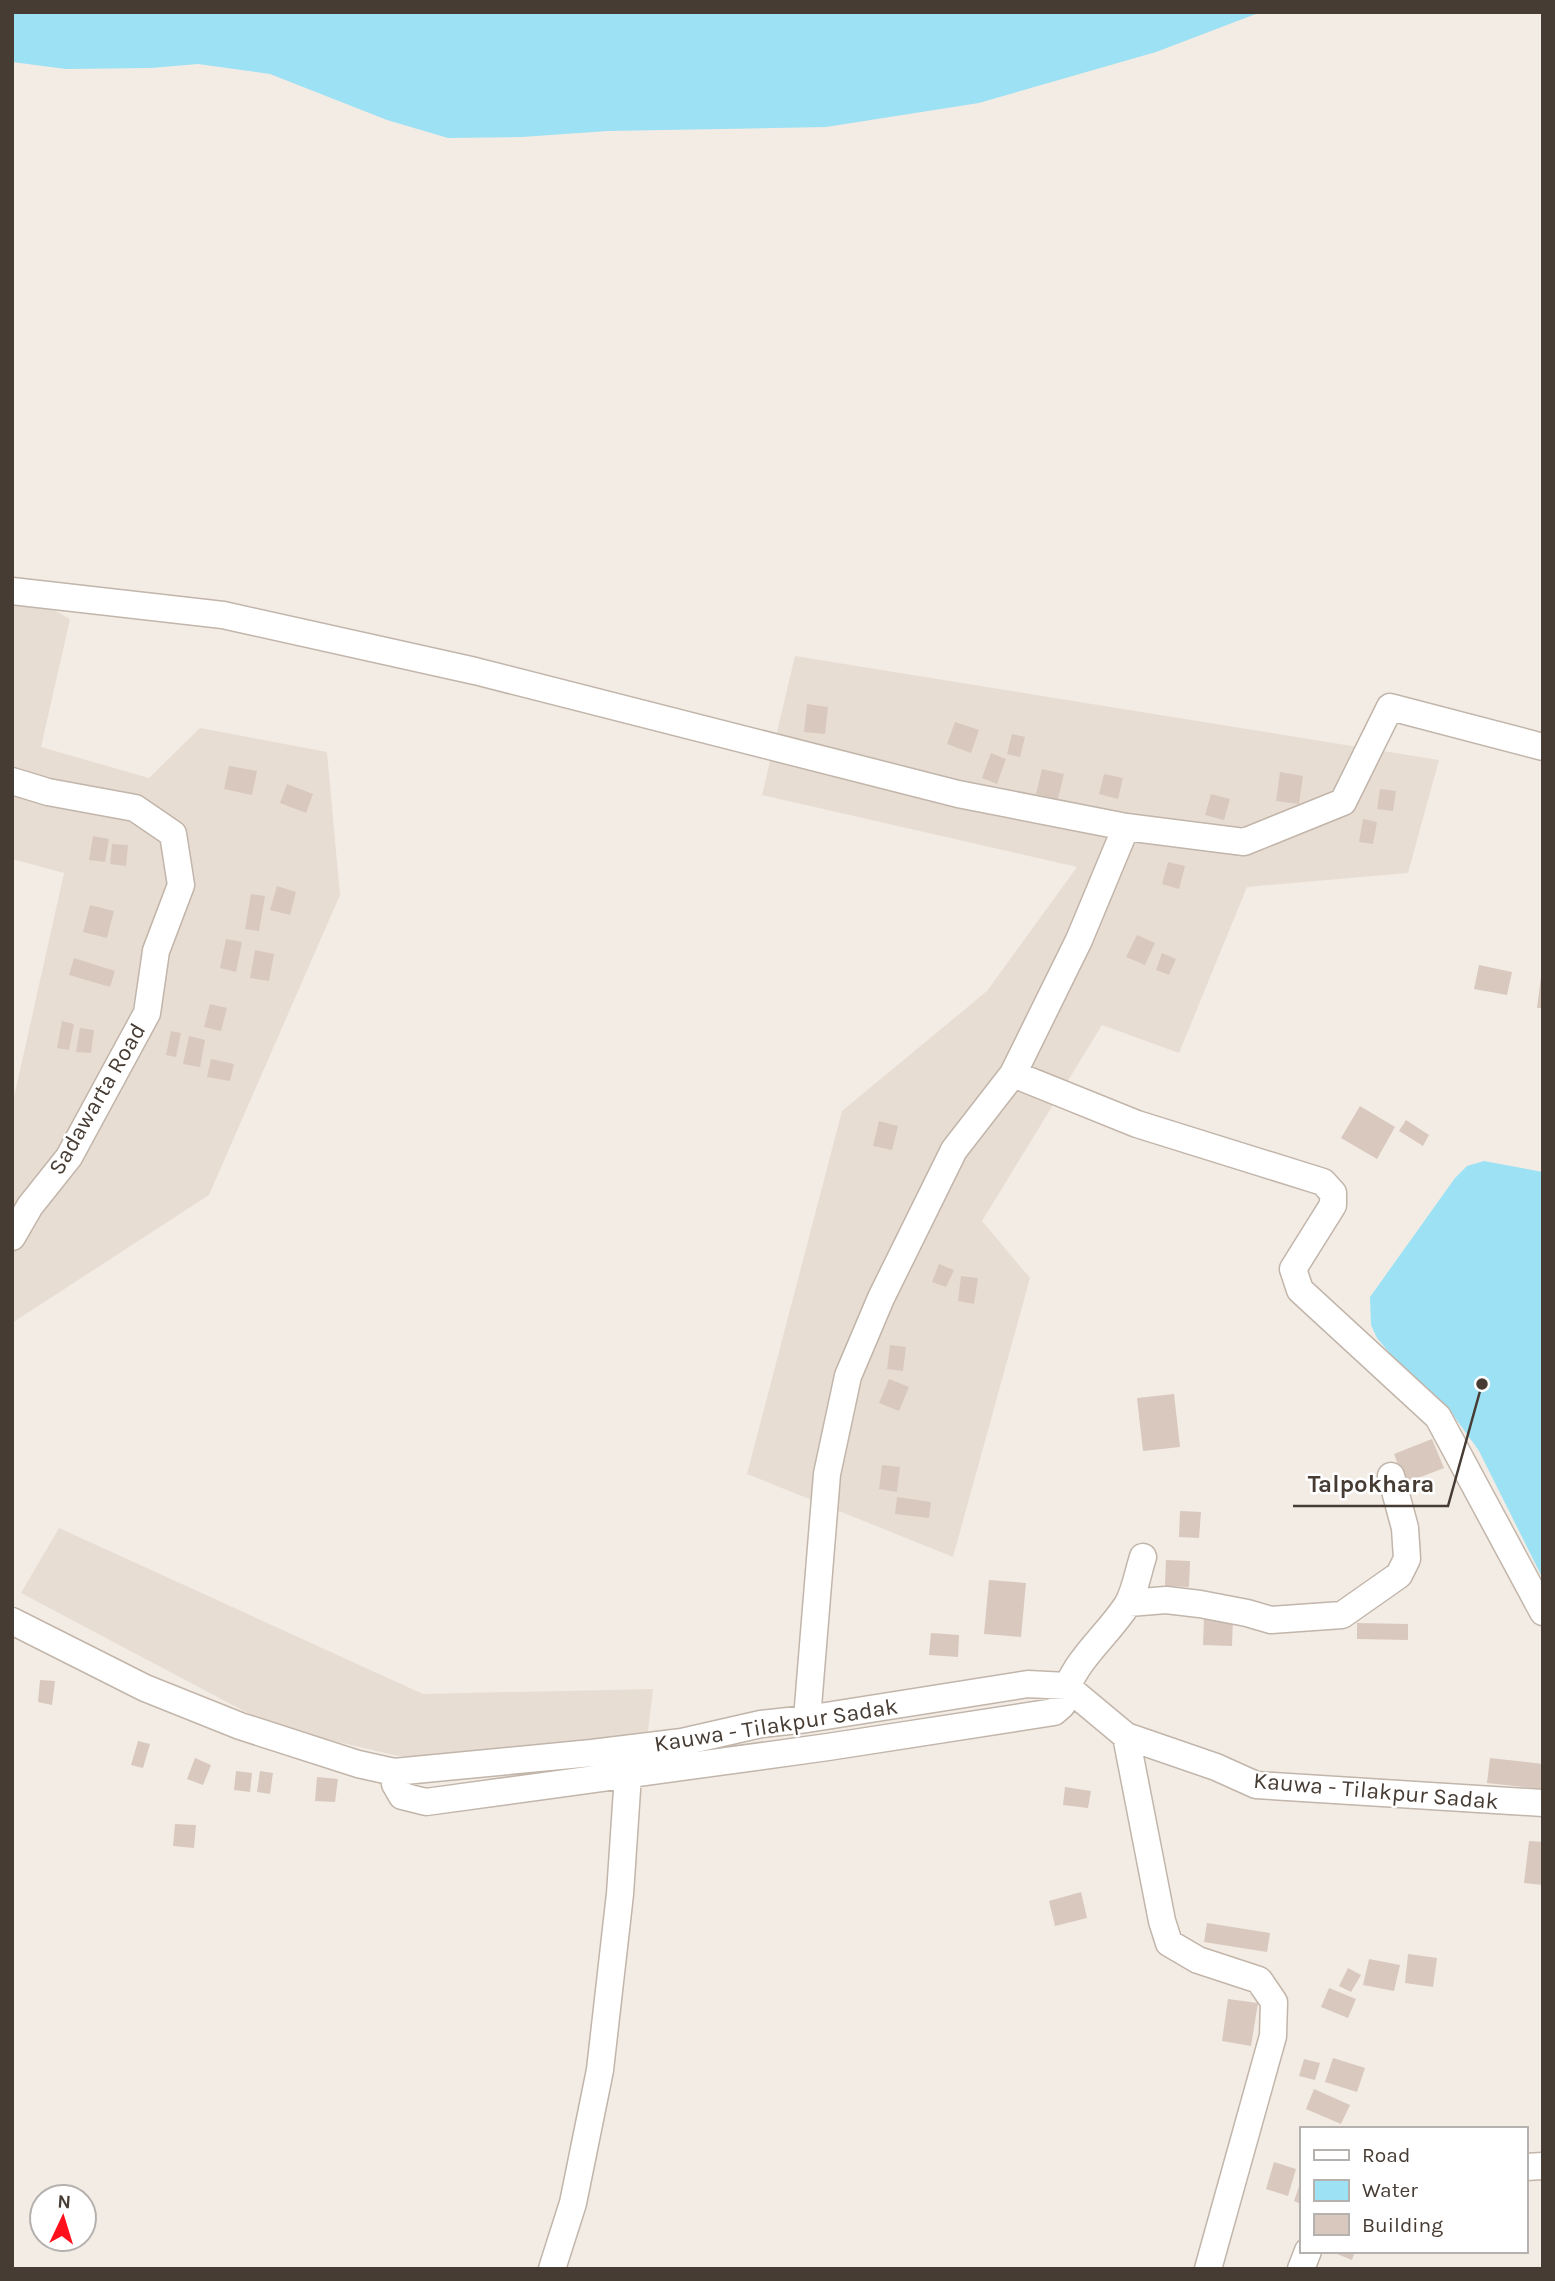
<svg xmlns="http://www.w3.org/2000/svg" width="1555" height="2281" font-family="Karla,sans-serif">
	<rect width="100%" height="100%" fill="#f3ece5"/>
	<path fill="#e8ddd3" d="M12 587 70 619 41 747 149 778 200 728 327 752 340 895 209 1195 12 1323V1106L64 873 12 859Z
		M795 656 1439 760 1408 873 1247 887 1179 1053 1102 1025 982 1221 1030 1278 953 1557 747 1474 842 1111 987 991 1077 867 762 795Z
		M59 1528 423 1694 653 1689 647 1739 481 1757 398 1756 274 1727 21 1593Z"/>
	<path fill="#9de1f4" d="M12 12H1261L1156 52 979 103 826 127 608 131 522 137 448 138 387 120 270 74 198 64 151 68 66 69 12 62Z
		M1484 1161 1543 1172V1579L1479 1451 1451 1412 1392 1356 1377 1338 1371 1325 1370 1297 1455 1178 1467 1166Z"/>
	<path fill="#d9c8bd" d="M807 704 828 707 825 734 804 732Z
		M955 722 979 730 971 753 947 744Z
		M1012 734 1025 737 1020 757 1007 754Z
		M991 753 1006 759 997 784 982 778Z
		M229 766 257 771 252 795 224 789Z
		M1042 769 1064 774 1058 799 1036 794Z
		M1280 772 1303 776 1299 804 1276 801Z
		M1104 774 1123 778 1118 799 1099 794Z
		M287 784 313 794 306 813 280 803Z
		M1380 789 1396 791 1393 811 1377 809Z
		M1211 794 1230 799 1224 820 1205 815Z
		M1363 819 1377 822 1373 844 1359 842Z
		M93 836 109 839 105 862 89 860Z
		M112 844 128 845 126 866 110 864Z
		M1168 862 1185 866 1179 889 1162 884Z
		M277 886 296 892 290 915 270 910Z
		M251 894 265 896 259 931 245 929Z
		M90 905 114 911 107 938 83 932Z
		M1137 935 1155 943 1145 965 1126 957Z
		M226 939 242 942 236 972 220 968Z
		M255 950 274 954 269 981 250 978Z
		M1162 953 1176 959 1169 975 1156 970Z
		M74 958 115 971 110 987 69 975Z
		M1479 965 1512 972 1507 995 1474 989Z
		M1541 977H1543V1008H1537Z
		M210 1004 227 1008 221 1031 204 1027Z
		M62 1021 74 1024 69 1050 57 1048Z
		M80 1028 94 1030 91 1053 76 1052Z
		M171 1031 181 1033 176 1057 166 1055Z
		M189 1036 205 1040 200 1067 183 1064Z
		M211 1059 234 1064 230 1081 207 1077Z
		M1360 1106 1395 1127 1377 1159 1341 1138Z
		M1406 1120 1429 1135 1423 1146 1399 1131Z
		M879 1121 898 1126 892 1150 873 1146Z
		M939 1264 954 1270 946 1287 932 1282Z
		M961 1276 978 1278 974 1304 958 1301Z
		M890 1345 906 1347 903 1371 887 1369Z
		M889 1379 909 1387 899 1411 879 1403Z
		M1174 1394 1180 1447 1143 1451 1137 1398Z
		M1432 1439 1444 1468 1405 1483 1394 1454Z
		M882 1465 900 1467 897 1492 879 1489Z
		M897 1497 931 1502 929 1518 895 1514Z
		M1180 1511 1201 1512 1199 1538 1179 1537Z
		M1166 1560 1190 1561 1189 1587 1165 1586Z
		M989 1580 1026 1583 1021 1637 984 1634Z
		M1204 1616 1233 1617 1232 1646 1203 1645Z
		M1357 1623 1408 1624V1640L1357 1639Z
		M931 1633 959 1635 958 1657 929 1655Z
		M40 1680 55 1681 52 1705 38 1702Z
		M138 1741 150 1744 143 1768 131 1765Z
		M195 1758 211 1765 203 1785 187 1779Z
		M1490 1758 1543 1764V1789L1487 1783Z
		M236 1771 252 1773 250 1792 234 1790Z
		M260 1771 273 1773 270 1794 257 1792Z
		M317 1777 338 1779 335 1802 315 1801Z
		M1065 1787 1091 1791 1088 1808 1063 1805Z
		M175 1824 196 1825 194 1848 173 1846Z
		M1529 1841 1543 1842V1885L1524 1883Z
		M1081 1892 1087 1918 1055 1926 1049 1901Z
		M1207 1923 1270 1933 1267 1952 1204 1942Z
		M1408 1954 1437 1958 1433 1987 1405 1983Z
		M1369 1959 1400 1965 1394 1991 1363 1985Z
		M1348 1968 1361 1975 1351 1992 1339 1986Z
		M1329 1988 1356 1999 1348 2018 1321 2007Z
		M1228 1999 1258 2003 1251 2046 1222 2041Z
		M1333 2058 1365 2068 1357 2092 1325 2082Z
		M1304 2059 1320 2063 1315 2080 1299 2076Z
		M1314 2089 1350 2105 1341 2124 1306 2109Z
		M1274 2162 1296 2169 1288 2196 1266 2189Z
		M1301 2180V2204L1294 2201Z
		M1337 2251H1355L1352 2260 1337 2254Z"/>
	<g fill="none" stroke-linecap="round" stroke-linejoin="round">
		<g stroke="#c2b5aa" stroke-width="29">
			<path id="minor" d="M12 591 223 615 475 671 958 794 1126 827 1244 842 1343 802 1390 707 1543 747
				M12 781 48 792 135 808 173 834 181 885 156 951 147 1013 69 1157 30 1206 12 1237
				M1013 1074 1137 1124 1323 1182 1333 1193V1205L1293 1269 1300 1290 1438 1417 1543 1612
				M1129 1603 1166 1600 1200 1604 1247 1613 1271 1620 1342 1615 1399 1575 1407 1559 1405 1528 1391 1476
				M12 1621 145 1688 240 1726 358 1764 394 1772 592 1753 682 1742 761 1724 807 1719 1028 1684 1066 1686 1126 1736 1216 1767 1256 1785 1543 1803
				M807 1719 827 1474 848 1376 881 1298 954 1150 1013 1074 1079 940 1126 827
				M1126 1736 1162 1921 1169 1943 1198 1960 1259 1980 1274 2002 1273 2036 1208 2269
				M394 1772 395 1784 402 1796 426 1802 828 1747 1054 1712 1062 1705C1069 1664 1105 1639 1127 1605 1135 1592 1138 1572 1143 1557
				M1525 2167 1543 2166
				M552 2269 573 2203 600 2070 620 1894 628 1775
				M1301 2269 1308 2251"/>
		</g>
		<use href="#minor" stroke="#fff" stroke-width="26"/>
	</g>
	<g text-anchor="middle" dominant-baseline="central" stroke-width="5" stroke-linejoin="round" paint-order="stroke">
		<g font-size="23" fill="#463c34" stroke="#fff">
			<text transform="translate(97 1099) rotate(-60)">Sadawarta Road</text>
			<text transform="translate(776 1725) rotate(-9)">Kauwa - Tilakpur Sadak</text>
			<text transform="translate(1376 1791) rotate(5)">Kauwa - Tilakpur Sadak</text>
		</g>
	</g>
	<path fill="none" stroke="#463c34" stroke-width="2.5" d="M1482 1384L1448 1506H1293"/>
	<circle fill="#463c34" stroke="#fff" stroke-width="2.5" cx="1482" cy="1384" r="7"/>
	<g font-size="24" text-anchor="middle" font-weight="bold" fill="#463c34" stroke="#fff" stroke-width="5" stroke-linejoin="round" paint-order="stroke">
		<text x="1371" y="1492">Talpokhara</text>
	</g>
	<rect width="1555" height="2281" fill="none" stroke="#463c34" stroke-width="28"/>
	<rect x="1300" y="2127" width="228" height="126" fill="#ffffff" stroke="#b5b1ae" stroke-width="2"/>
	<rect x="1314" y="2150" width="35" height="10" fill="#ffffff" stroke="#b5b1ae" stroke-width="2"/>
	<text x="1362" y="2162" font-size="21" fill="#463c34">Road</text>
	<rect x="1314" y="2180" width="35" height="21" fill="#9de1f4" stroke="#b5b1ae" stroke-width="2"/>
	<text x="1362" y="2197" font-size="21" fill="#463c34">Water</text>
	<rect x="1314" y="2214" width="35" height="21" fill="#d9c8bd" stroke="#b5b1ae" stroke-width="2"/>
	<text x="1362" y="2232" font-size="21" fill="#463c34">Building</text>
	<g transform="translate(63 2218) rotate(4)"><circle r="33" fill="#ffffff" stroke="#b5b1ae" stroke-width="2"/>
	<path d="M0-5L12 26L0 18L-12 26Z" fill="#ff101a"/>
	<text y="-10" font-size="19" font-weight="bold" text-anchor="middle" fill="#463c34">N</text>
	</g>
</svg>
